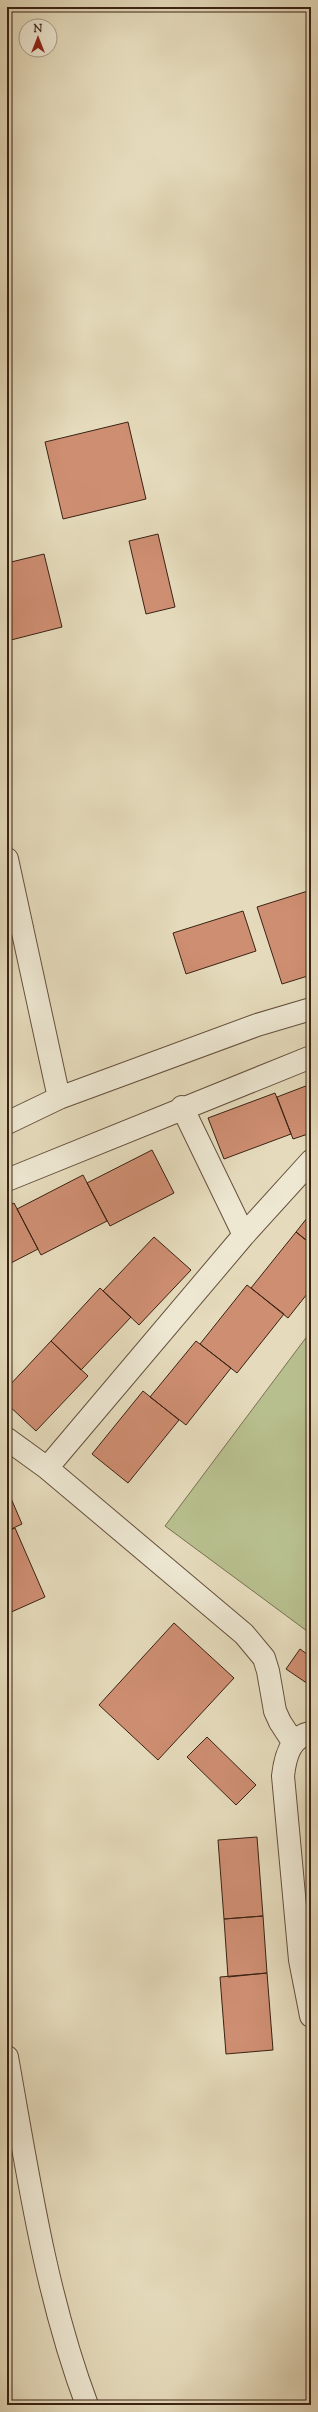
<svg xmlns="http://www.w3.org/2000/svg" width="318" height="2412" font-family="'Sorts Mill Goudy',serif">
	<rect width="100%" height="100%" fill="#e5dbbc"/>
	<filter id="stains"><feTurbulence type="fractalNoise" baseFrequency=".005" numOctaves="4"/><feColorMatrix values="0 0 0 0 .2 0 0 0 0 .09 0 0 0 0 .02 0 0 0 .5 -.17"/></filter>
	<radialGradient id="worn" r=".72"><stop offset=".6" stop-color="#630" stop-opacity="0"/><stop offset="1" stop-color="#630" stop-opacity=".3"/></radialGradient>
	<path fill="#b8bf8e" stroke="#797050" d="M311 1331V1634L165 1526Z"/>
	<path fill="#ce8e72" stroke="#3a2213" d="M128 422 146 499 63 519 45 442Z
		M158 534 175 607 146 614 129 541Z
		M44 554 62 627 7 641V563Z
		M311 890V975L282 984 257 907Z
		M243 911 256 951 186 974 173 933Z
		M311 1084V1133L293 1139 277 1097Z
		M275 1093 291 1134 224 1159 208 1118Z
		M152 1150 174 1193 110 1226 87 1183Z
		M83 1175 107 1221 41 1255 17 1209Z
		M14 1203 38 1249 7 1265V1207Z
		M311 1213V1244L296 1232Z
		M296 1232 311 1244V1289L288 1318 251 1288Z
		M154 1237 191 1270 139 1325 103 1291Z
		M247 1285 284 1314 237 1373 200 1344Z
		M100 1288 131 1317 81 1370 51 1341Z
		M51 1341 88 1376 36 1431 7 1404V1388Z
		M196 1341 231 1368 186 1425 150 1397Z
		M143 1391 179 1420 128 1483 92 1454Z
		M7 1489 22 1524 7 1531Z
		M15 1528 45 1597 9 1613 7 1607V1531Z
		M174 1623 234 1678 158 1760 99 1705Z
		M300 1649 311 1657V1686L286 1669Z
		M207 1737 256 1785 236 1805 187 1757Z
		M257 1837 263 1916 224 1919 218 1840Z
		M263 1916 267 1973 228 1977 224 1919Z
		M267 1973 273 2050 226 2054 220 1977Z"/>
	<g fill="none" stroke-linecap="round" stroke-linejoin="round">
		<g stroke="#65503d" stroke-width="24">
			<path id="minor" d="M7 859 59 1098
				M182 1107 244 1235
				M7 1123 59 1098 257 1025 311 1009
				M7 1180 311 1057
				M7 1439 47 1468 244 1634 264 1658 268 1671 275 1711 280 1722 293 1742
				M47 1468 244 1235 311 1161
				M311 1733C290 1736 285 1758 283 1776L300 1960 311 2016
				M7 2057C28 2174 45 2293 87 2405"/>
		</g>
		<use href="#minor" stroke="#eee8d3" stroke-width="22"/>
	</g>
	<rect width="318" height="2412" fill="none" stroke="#e5dbbc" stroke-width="24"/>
	<rect x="8" y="8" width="302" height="2396" fill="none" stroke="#3a2213" stroke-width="2"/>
	<rect x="12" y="12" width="294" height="2388" fill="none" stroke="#3a2213"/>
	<g transform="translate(38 38)"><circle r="19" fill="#eee8d3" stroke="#a69986"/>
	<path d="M0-3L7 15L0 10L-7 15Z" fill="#8f2418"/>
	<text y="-6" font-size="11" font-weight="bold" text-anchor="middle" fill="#3a2213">N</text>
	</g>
	<rect width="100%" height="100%" filter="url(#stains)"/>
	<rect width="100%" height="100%" fill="url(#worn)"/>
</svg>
